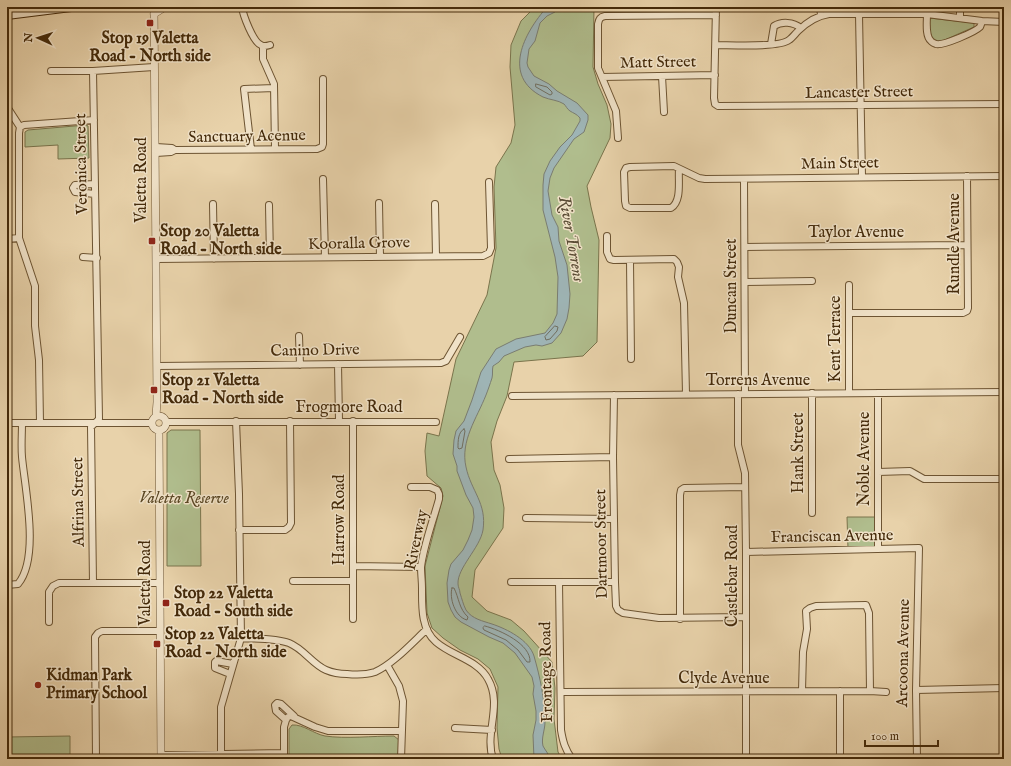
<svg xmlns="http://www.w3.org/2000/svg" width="1011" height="766" font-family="'IM FELL English',serif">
	<rect width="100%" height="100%" fill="#e8d2aa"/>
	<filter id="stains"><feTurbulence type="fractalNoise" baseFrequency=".005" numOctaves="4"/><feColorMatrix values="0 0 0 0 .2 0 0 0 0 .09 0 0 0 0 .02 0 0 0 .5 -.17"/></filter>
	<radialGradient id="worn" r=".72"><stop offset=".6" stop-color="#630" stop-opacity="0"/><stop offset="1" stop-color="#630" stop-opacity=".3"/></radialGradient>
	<path fill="#b0bd8d" stroke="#7a744c" d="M535 7H594L593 67 598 84 607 105 611 124 610 138 587 186 591 207 599 240 597 342 583 356 514 362 507 396 497 421 491 442 494 470 500 485 504 508 503 528 475 570 472 597 487 611 511 620 524 631 552 662 555 688 554 719 558 752 562 759H502L499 749 497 728 498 687 490 669 478 659 460 650 443 638 432 628 427 613 425 566 443 496 441 488 427 476 425 451 427 433 439 436 456 359 487 295 496 248 494 187 496 167 511 143 515 125 510 67 511 45 521 21Z
		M929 18 974 23V27L940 42C927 40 929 28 929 18Z
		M86 125 88 126 89 158 58 159V145L25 147V132L28 130Z
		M171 430H200L201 566H167V433Z
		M847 517H878V548L848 549Z
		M292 725C303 724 314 734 325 736 345 739 373 736 394 736L399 740 398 759H289V729Z
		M70 736V759H7V737Z"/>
	<path fill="#9eb4b5" stroke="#7a7d71" d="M547 7H557L555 12 547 16 540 23 535 41 529 49 527 63 528 67 534 76 549 84 557 91 577 103 588 115V120L584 132 574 139 554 168 550 178 548 191 552 215 558 227 559 241 567 265 570 294 569 308 567 319 561 333 552 343 542 346 536 345 525 347 504 356 499 362 493 366C492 370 493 374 492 378 490 384 488 390 486 395 477 418 460 441 466 467 471 491 487 503 483 530 480 548 457 568 458 584 458 587 460 590 460 593 462 599 463 604 466 610 472 619 483 621 492 624 507 629 529 640 534 656 540 677 545 700 545 722 545 730 541 738 543 746 545 750 549 754 550 759H534L533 735 536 720V711L533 694 534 686 532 677 515 653 503 643 489 637 461 622 455 617 451 610 448 602 447 583 449 570 451 564 463 550 468 540 472 530 474 517 473 508 466 495 457 471V466L453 454 454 440 456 431 464 421 472 400 481 372 496 349 516 339 545 333 553 323 557 314 558 277 555 257 543 210V185L544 174 550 161 560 147 572 135 580 121V118C577 114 573 113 570 111 567 109 566 106 564 104 558 100 550 100 543 97 501 76 524 33 547 7Z"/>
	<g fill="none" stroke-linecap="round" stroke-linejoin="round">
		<path stroke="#716f60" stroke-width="1" d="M536 84 547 87 552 92V94L550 95 536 87Z
			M555 326 558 327 557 331 550 339 546 340 545 337Z
			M464 429 465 431 462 448 459 449 458 448C458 441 458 432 464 429Z
			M452 588H454C459 598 459 609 468 617L467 620C455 617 449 598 452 588Z
			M485 626C500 630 531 644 530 662H527L518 650 506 640 484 630 483 628Z"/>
		<g stroke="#6d5432" stroke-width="8">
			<path id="minor" d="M242 7C243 15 253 42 261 45 264 47 267 46 270 45
				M716 7 714 98 715 104 718 106 1004 104
				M820 7 821 15
				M960 7V18
				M859 14 862 177
				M927 14C927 22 925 36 931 41 931 42 936 44 936 44 943 46 975 32 980 27 981 25 981 24 982 21
				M771 44 774 26C782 21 793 22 801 28
				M716 45C731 45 779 48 789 40 792 38 795 34 798 31 807 22 816 16 829 14H927L982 21 1004 22
				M263 46V59L274 84 275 149
				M51 71H93L154 67
				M662 76 664 112
				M602 77 715 75
				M9 110 20 127 19 133V238L35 286V326L39 360 40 423
				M20 127 24 125 94 120
				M618 138 616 111 598 68V24C599 19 600 17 605 16L716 15
				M156 147 172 148 175 150
				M251 149 244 89 274 88
				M156 153 171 152 175 150 317 149 322 147 323 144V79
				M679 169C678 181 682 201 671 208H630L626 206 625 201 624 172 626 168 630 167 674 166 699 178 705 179 1004 176
				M323 179 325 257
				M744 179 745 394
				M95 184 75 185 73 188 75 192 95 194
				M379 203 380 257
				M213 204 214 259
				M435 204 436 256
				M269 205 270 258
				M607 236V252L610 259 614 260 674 259 677 262 679 267 678 277 684 303 686 394
				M7 239 19 238
				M745 247 967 245
				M83 257 97 258
				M156 259 483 256 489 253 491 248 489 182
				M630 260 631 359
				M745 282 812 281
				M849 285V393
				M849 313H963L967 311 968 308 967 176
				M299 336 300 365
				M338 364 339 421
				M157 366 441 363 446 361 460 337
				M812 393V513
				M878 393V548
				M738 394V445L745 473 746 552V759
				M614 395 613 457 615 582 616 606 618 610 623 613 659 618 746 617
				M512 396 1004 392
				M353 421V619
				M166 422H436
				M7 423H151
				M509 459 613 457
				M878 472 910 471 924 479H1004
				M411 487H430L437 490 439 494V499C433 521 424 544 421 567 421 574 422 581 422 588 422 607 421 629 436 642 452 656 478 660 488 679 503 705 484 733 493 759
				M526 518 614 519
				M239 530H285L289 527 291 523 290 421
				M746 552 919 548 916 690 917 759
				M353 566 421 567
				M293 581H353
				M511 582H615
				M559 582 561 730C563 742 565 749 572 759
				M93 583 91 427 99 419 93 71
				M7 585 18 584C40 558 25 489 22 457 21 446 22 434 22 423
				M680 619V495L681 490 684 488 745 487
				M49 622V592L53 586 59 583H160
				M241 638C256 639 275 638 289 643 304 649 312 664 326 670 333 673 340 674 347 674 356 675 366 675 375 672 393 664 412 643 427 629
				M387 665 399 686 403 701 401 759
				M230 674 215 668V662L216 661 233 664
				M916 690 1004 688
				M802 691 803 652 807 629 806 611 810 608 816 606 866 605 869 613 870 691
				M840 691V759
				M561 692 870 691 886 692
				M286 720 276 711 275 705 277 703 281 704 294 716
				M455 728 492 730
				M161 755 284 753
				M96 759 95 637 98 633 102 631H160
				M221 759V707L241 638 239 494 236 421
				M284 759V727L286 720 288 717 291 716 315 727 328 731H402"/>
		</g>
		<g stroke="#6d5432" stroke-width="8">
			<path id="tertiary" d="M154 7 157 402 156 416
				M154 14 165 7
				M152 423a7 7 0 1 1 14 0a7 7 0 1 1-14 0Z
				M159 430 161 759"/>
		</g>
		<g stroke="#442a0a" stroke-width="10">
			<path id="secondary" d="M7 15 71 7"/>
		</g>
		<use href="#minor" stroke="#f0e2c8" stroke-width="6"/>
		<use href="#tertiary" stroke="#f0e2c8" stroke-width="7"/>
		<use href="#secondary" stroke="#f0e2c8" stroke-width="8"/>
	</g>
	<g fill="#8f2418" stroke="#f0e2c8" stroke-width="1.5">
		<rect x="146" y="19" width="8" height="8" rx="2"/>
		<rect x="148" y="237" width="8" height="8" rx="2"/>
		<rect x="150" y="386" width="8" height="8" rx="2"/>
		<rect x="162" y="599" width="8" height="8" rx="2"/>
		<rect x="153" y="640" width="8" height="8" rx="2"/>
		<circle cx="38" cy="685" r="4"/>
	</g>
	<g text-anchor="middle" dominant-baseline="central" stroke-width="3" stroke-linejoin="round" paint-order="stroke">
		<g font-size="16" font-weight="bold" fill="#442a0a" stroke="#f0e2c8" text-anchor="start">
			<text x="150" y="39" text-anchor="middle">Stop 19 Valetta<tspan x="150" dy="18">Road - North side</tspan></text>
			<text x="160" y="232">Stop 20 Valetta<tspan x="160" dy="18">Road - North side</tspan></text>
			<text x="162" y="381">Stop 21 Valetta<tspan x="162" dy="18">Road - North side</tspan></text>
			<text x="174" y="594">Stop 22 Valetta<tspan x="174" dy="18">Road - South side</tspan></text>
			<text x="165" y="635">Stop 22 Valetta<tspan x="165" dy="18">Road - North side</tspan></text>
			<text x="46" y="676">Kidman Park<tspan x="46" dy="18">Primary School</tspan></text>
		</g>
		<g font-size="16" fill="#442a0a" stroke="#f0e2c8">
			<text transform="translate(658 63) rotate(-1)">Matt Street</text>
			<text transform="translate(859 93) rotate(-1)">Lancaster Street</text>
			<text transform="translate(247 137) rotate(-1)">Sanctuary Acenue</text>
			<text transform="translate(82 164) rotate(-91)">Veronica Street</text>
			<text transform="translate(840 164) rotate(-1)">Main Street</text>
			<text transform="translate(142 180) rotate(-90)">Valetta Road</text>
			<text x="856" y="233">Taylor Avenue</text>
			<text transform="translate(359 244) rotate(-1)">Kooralla Grove</text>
			<text transform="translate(955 244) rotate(-90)">Rundle Avenue</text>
			<text transform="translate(732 286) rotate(-90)">Duncan Street</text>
			<text transform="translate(836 339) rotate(-90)">Kent Terrace</text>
			<text transform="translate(315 351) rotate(-1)">Canino Drive</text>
			<text x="758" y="381">Torrens Avenue</text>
			<text x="349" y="408">Frogmore Road</text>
			<text transform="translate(799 453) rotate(-90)">Hank Street</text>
			<text transform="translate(865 459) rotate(-90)">Noble Avenue</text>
			<text transform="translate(79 502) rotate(-91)">Alfrina Street</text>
			<text transform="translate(340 520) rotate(-90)">Harrow Road</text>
			<text transform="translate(832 537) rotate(-1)">Franciscan Avenue</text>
			<text transform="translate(417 540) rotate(-78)">Riverway</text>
			<text transform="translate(602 544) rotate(-91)">Dartmoor Street</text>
			<text transform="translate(733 576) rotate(-90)">Castlebar Road</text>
			<text transform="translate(146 583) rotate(-90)">Valetta Road</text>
			<text transform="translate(904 653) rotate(-89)">Arcoona Avenue</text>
			<text transform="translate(547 672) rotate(-91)">Frontage Road</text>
			<text x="724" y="679">Clyde Avenue</text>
		</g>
		<g font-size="16" font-style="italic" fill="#5a4724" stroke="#f0e2c8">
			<text x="184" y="499">Valetta Reserve</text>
		</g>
		<g font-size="17" font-style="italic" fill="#5a4c35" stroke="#f0e2c8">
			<text transform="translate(571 239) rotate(80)">River Torrens</text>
		</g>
	</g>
	<rect width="1011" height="766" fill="none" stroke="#e8d2aa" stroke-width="24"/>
	<rect x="8" y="8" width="995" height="750" fill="none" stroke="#442a0a" stroke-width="2"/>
	<rect x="12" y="12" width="987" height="742" fill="none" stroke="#442a0a"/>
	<g transform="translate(38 38) rotate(273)" stroke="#f0e2c8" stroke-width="3" paint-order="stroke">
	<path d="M0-3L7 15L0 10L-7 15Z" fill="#442a0a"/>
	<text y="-6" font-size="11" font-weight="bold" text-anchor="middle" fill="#442a0a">N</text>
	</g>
	<path d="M865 740v6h73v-6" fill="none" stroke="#442a0a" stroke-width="2"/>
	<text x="871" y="740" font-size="12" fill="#442a0a" stroke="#f0e2c8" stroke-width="3" paint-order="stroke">100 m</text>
	<rect width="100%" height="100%" filter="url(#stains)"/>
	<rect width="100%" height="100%" fill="url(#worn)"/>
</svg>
